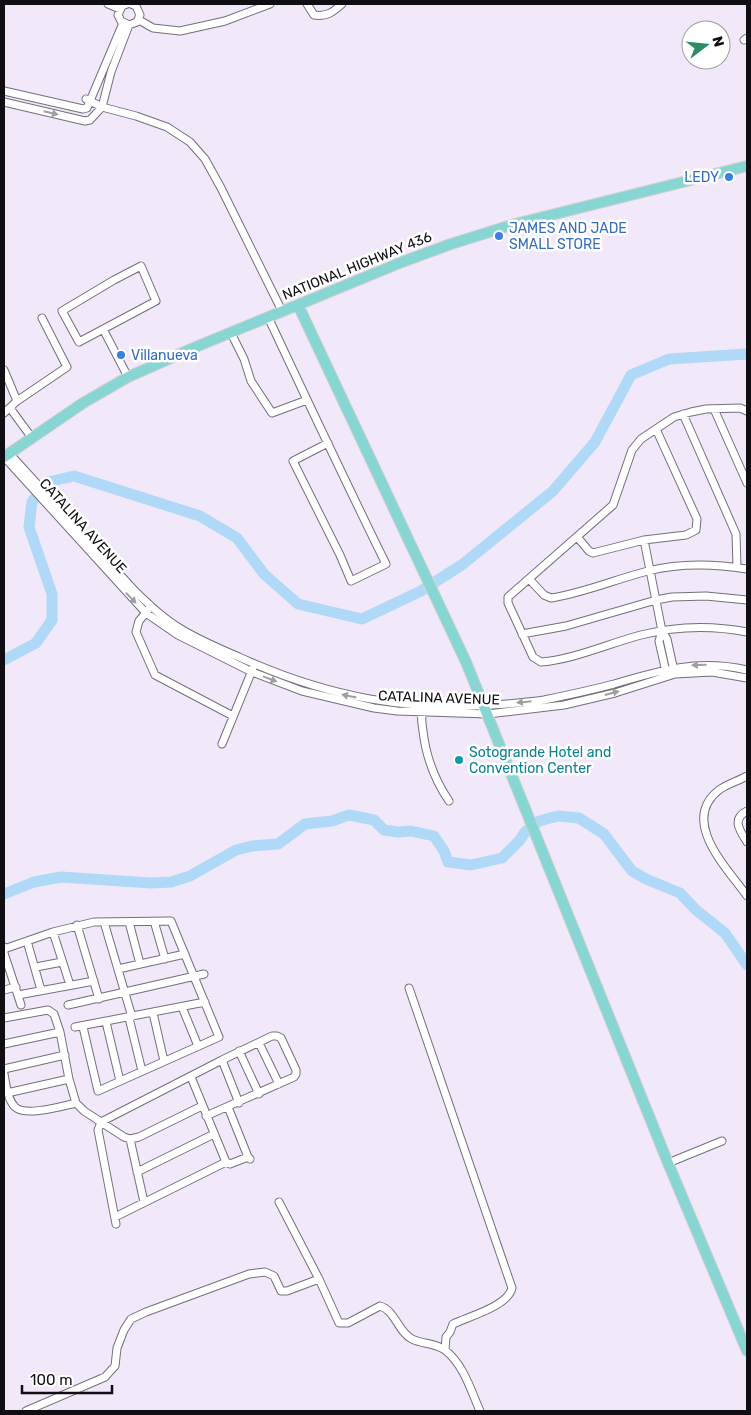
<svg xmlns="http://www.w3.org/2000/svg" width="751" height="1415" font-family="Rubik,sans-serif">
	<rect width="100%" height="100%" fill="#f1e8f9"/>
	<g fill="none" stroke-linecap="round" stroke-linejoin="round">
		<path stroke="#b0d9f7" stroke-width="11" d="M4 660 36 643 52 620V594L29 527 32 502 48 482 74 476 200 516 237 538 264 574 298 604 362 619 421 591 463 564 553 491 595 442 631 375 669 359 747 354
			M4 894 34 882 61 877 151 883 171 882 190 876 236 850 252 846 278 844 305 824 332 821 349 815 374 820 384 830 398 832 411 831 434 836 444 851 448 862 471 865 502 858 520 840 525 832 539 821 558 816 579 818 604 834 632 871 646 879 680 893 696 910 725 933 747 965"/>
		<g stroke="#766e7d" stroke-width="9">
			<path id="minor" d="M108 4 120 9
				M127 4 122 6 118 15 121 21 129 25 137 22 140 15 136 6 131 4
				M307 4 314 15C327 17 333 12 342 4
				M139 20 153 28 180 31 225 21 270 4
				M744 40 747 38
				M4 91 83 109 87 108 123 23
				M86 99 102 107 136 116 167 127 190 142 205 159 221 188 282 311
				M4 102 85 121 90 120 102 107 111 72 129 25
				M141 266 156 301 79 342 62 311 114 280Z
				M268 317C307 400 346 483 386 564L351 581 340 555 293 461 328 443
				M103 329 128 377
				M231 333 244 359 251 381 272 413 307 400
				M4 370 17 401
				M10 408 32 438
				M714 409 747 483
				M747 411 740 408 706 409 691 412 674 417 641 439 632 450 613 505 508 597V603L533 657 541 662C575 659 607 644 641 635 676 626 711 625 747 632
				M4 413 17 401 67 367 42 318
				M683 414 736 534 737 567
				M9 453 135 591C149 605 164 619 181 629 199 640 220 649 239 657 327 697 410 713 507 704 519 703 532 702 544 700 568 695 592 690 614 684 661 670 698 659 747 670
				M4 457 146 613 178 635 252 672 302 691 374 708 397 711 488 714 564 705 615 693 675 674 712 672 747 678
				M578 538 589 551 593 553 644 540 686 535 696 530 697 519 656 429
				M644 540 662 631 667 639 674 671
				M530 580 544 595 551 598C584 593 616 579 648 571 679 563 716 564 747 569
				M149 609 139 621 136 632 155 675 233 716
				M662 631 659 641 666 672
				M522 634 566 626 656 600 672 597 706 596 747 600
				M424 709C420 715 422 724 423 731 426 757 434 779 449 801
				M222 744 253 668
				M747 776C738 781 727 784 719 790 679 821 728 869 747 896
				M747 811C731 819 740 831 747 842
				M154 921 165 959
				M104 922 132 1017
				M129 922 140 964
				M77 925 99 999
				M53 932 70 985
				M27 941 41 990
				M4 947V953L21 1005
				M4 949 53 932 94 922 171 921 219 1037 98 1091 83 1027
				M36 967 62 962
				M118 969 185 954
				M409 988 512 1288C508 1306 470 1316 453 1324L450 1332 446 1337 445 1350
				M4 990 16 987
				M18 995 94 981
				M68 1005 204 974
				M182 1007 198 1046
				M153 1013 164 1061
				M4 1018 48 1010 54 1014 60 1032 69 1079 76 1103 84 1111 124 1137 130 1139 139 1137 202 1106
				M129 1018 142 1071
				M106 1022 120 1081
				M75 1027 205 1002
				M259 1043 279 1084
				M4 1044 60 1032
				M239 1051 259 1094
				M222 1060 239 1103
				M4 1069 65 1055
				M4 1074C6 1084 7 1099 15 1107 26 1117 62 1106 76 1103
				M191 1077 226 1162 230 1164 248 1157
				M7 1093 69 1079
				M228 1107 248 1157 250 1159
				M130 1139 144 1202
				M668 1163 722 1141
				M137 1172 214 1134
				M279 1202 319 1279
				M115 1217 226 1162
				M116 1224 98 1130 101 1122 222 1060 272 1036H277L281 1038 296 1070V1074L294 1077 206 1116
				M26 1411 105 1377 115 1366 117 1348 124 1330 131 1319 146 1312 249 1274 265 1272 274 1276 281 1291H287L319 1279 339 1323H348L380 1306C395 1310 398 1332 412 1339 422 1344 435 1343 445 1350 464 1365 471 1391 480 1411"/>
		</g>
		<g stroke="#cfcfd0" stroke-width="12">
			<path id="primary" d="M298 305 466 662 668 1163 747 1351
				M4 457 83 403 128 377 198 346 402 262 451 244 515 224 747 166"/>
		</g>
		<use href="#minor" stroke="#fff" stroke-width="7"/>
		<use href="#primary" stroke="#88d6d3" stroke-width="10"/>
	</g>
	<defs><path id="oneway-solid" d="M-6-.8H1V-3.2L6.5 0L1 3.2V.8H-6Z" transform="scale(1.25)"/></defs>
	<g fill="#9f9ea1">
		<use href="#oneway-solid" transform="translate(51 113) rotate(13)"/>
		<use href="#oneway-solid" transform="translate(131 598) rotate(46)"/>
		<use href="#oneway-solid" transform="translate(699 665) rotate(179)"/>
		<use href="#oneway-solid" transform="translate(270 679) rotate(21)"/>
		<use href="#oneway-solid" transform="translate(612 693) rotate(-15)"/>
		<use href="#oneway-solid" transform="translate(349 696) rotate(-168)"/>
		<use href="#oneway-solid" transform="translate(524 702) rotate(174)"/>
	</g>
	<g fill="#3f7fe0" stroke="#fff" stroke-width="2">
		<circle cx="729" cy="177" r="5"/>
		<circle cx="499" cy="236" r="5"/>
		<circle cx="121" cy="355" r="5"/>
	</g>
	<circle fill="#0f9aa8" stroke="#fff" stroke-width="2" cx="459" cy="760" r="5"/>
	<g text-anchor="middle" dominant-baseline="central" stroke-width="5" stroke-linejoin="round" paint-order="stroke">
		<g font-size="14" fill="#366cbe" stroke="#fff" text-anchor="start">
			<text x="719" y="177" text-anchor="end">LEDY</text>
			<text x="509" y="228">JAMES AND JADE<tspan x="509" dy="16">SMALL STORE</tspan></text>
			<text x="131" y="355">Villanueva</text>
		</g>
		<g font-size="14" fill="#100d13" stroke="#fff">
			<text transform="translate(357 266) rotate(-22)">NATIONAL HIGHWAY 436</text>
			<text transform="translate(83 526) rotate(48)">CATALINA AVENUE</text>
			<text transform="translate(439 698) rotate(2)">CATALINA AVENUE</text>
		</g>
		<g font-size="14" fill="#0d838f" stroke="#fff" text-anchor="start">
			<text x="469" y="752">Sotogrande Hotel and<tspan x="469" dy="16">Convention Center</tspan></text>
		</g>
	</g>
	<rect width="751" height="1415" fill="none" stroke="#100d13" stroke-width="10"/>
	<g transform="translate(706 45) rotate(74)"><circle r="24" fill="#ffffff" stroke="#9f9ea1"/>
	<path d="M0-4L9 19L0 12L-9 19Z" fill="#2d8d66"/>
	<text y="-8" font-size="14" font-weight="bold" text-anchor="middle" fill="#100d13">N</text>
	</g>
	<path d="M22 1385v8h90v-8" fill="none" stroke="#100d13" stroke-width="2.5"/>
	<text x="30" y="1385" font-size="15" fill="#100d13" stroke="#ffffff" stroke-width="4" paint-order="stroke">100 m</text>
</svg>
